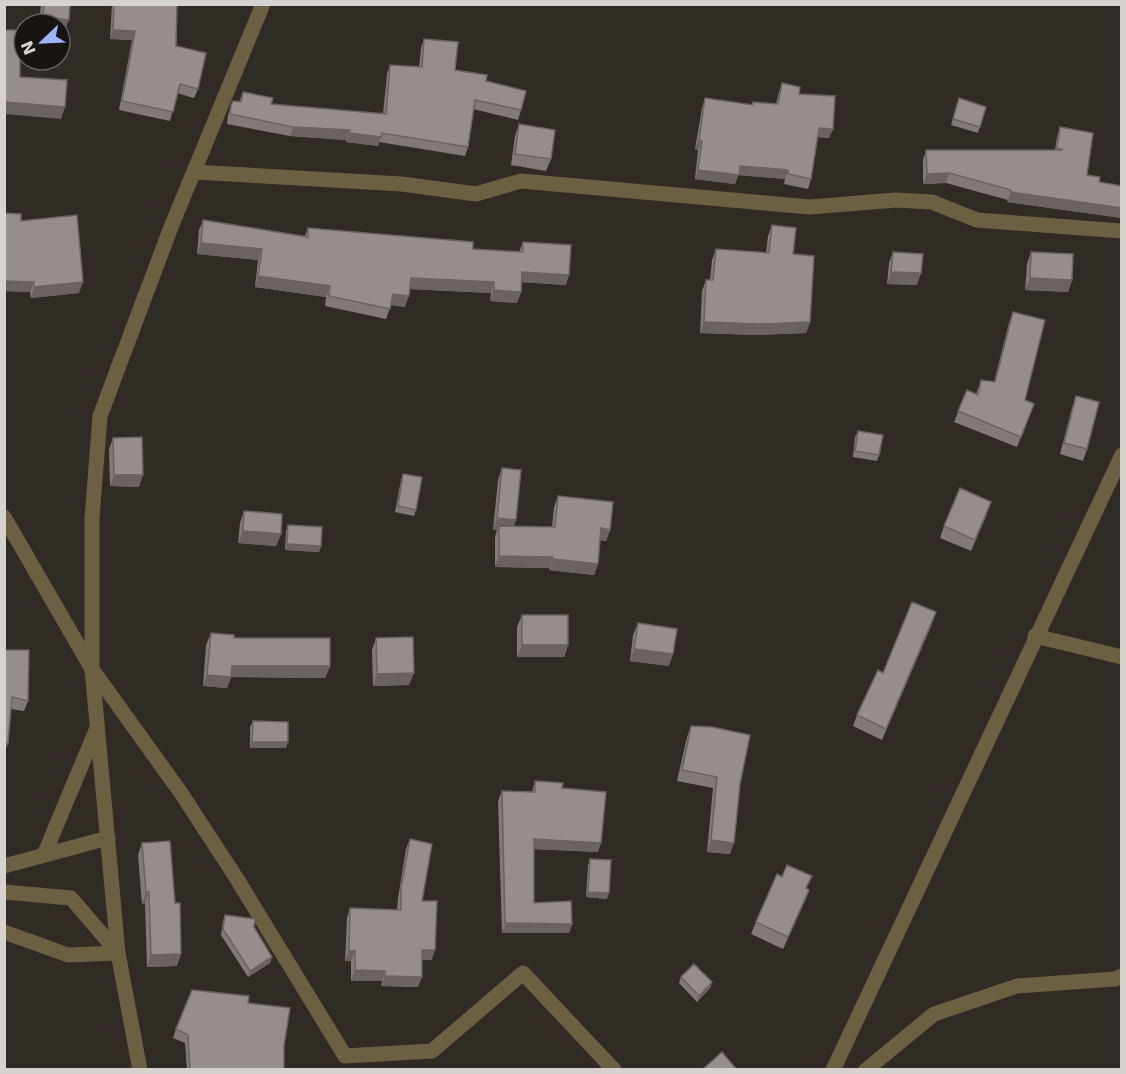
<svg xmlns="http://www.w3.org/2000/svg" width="1126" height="1074" font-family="'DejaVu Sans',sans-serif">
	<rect width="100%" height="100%" fill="#312b26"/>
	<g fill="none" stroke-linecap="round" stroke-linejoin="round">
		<path stroke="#6c6042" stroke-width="15" d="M194 172 402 184 476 194 521 181 810 207 896 200 932 202 977 220 1122 231
			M4 517 92 669 181 793 237 879 345 1056 432 1051 523 973 614 1070
			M1035 636 1122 657
			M44 855 97 728
			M4 866 108 838
			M4 892 71 898 118 953
			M4 932 68 955 118 953
			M866 1070 934 1014 1017 986 1115 979 1122 976"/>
		<path stroke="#6c6042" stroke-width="15" d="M140 1070 118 953 92 669V518L100 416 171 227 263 4
			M833 1070 1122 455"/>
	</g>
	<path fill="#827978" d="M41 4H70L64 31 60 24H39Z
		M112 4H177L176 46 198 89 194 98 177 93 170 121 119 110 132 40 110 39Z
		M424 39 455 70 486 81 521 110 518 120 473 109 468 147 465 156 379 142 378 146 346 142V140L290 136 227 124 228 115 233 101 239 102 243 92 271 104 383 114 387 74 390 65 419 67 421 48Z
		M782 83 799 94 833 129 829 138 818 137 811 179 808 189 784 184 785 179 738 175 735 184 695 179 698 150 695 149 702 108 705 98 752 105 753 102 776 104 779 92Z
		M959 98 986 107 978 133 951 125Z
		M519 124 551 159 546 171 511 165 515 136Z
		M1060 127 1087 175 1099 182 1122 186V218L1007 202 1008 200 946 183 923 184V160L926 150H1055L1057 137Z
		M4 213 21 221 79 293 31 298 30 292 4 291Z
		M203 220 305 236 308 228 473 249 519 252 523 242 566 285 522 282 521 292 517 303 490 301 491 293 410 289 405 307 391 305 386 319 325 306 326 297 255 287 258 260 197 254 199 230Z
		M772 225 793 254 810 322 806 333 755 335 700 333 702 291 706 280H710L712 260 716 249 766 253 768 236Z
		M893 252 917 285 887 284 889 263Z
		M1031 252 1072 280 1068 292 1025 290 1027 264Z
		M1013 312 1025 400 1034 404 1017 447 954 422 967 390 976 394 981 380 994 382 1009 323Z
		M1076 396 1087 449 1083 461 1060 454 1072 408Z
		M858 431 879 455 877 461 853 457 855 437Z
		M113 438 139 487 110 486 109 449Z
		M502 468 516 520 514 526 552 527 554 507 558 496 610 530 606 541 600 540 598 564 594 575 549 570V568L495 567V537L497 530H493L498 480Z
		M403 474 416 510 414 516 395 512 401 480Z
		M244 511 281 534 276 546 238 543 240 523Z
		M987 514 971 551 940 538 944 526Z
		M288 525 321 546 319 552 285 550 286 531Z
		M522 615 568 645 564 657H517V627Z
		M638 623 669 666 630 661 633 635Z
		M932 624 882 740 853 726 857 715 883 673Z
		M211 633 234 638 330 666 325 678 231 677 227 688 203 686 206 645Z
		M376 638 409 685 373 686 372 650Z
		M4 650 28 701 24 711 11 709 8 743 4 753Z
		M253 721 288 742 286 748H250V727Z
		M691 726 740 784 730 854 707 852 713 788 677 781 687 737Z
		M535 781 562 788 598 852 534 849V903L572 924 569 933H502L498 801 502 791 532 792Z
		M410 839 422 901 432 960H422L418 987 381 986 382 981H351V961H345L347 918 350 908 397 910 398 898 406 849Z
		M142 843 175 903 177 966 147 967 145 903 142 904 138 855Z
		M590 859 607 899 586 897 588 865Z
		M807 889 809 890 805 901 783 949 751 934 756 922Z
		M225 915 254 927 272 957 270 963 248 977 221 935 223 921Z
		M681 977 712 982 710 988 697 1002 679 983Z
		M248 1003 284 1046V1070H187L185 1043 173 1038 176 1029Z"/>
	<path fill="#6a6361" d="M43 17 69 20 64 31H60V24H40Z
		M113 30 135 31 132 40 110 39Z
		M4 102 65 107 61 119 4 114Z
		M293 127 350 130 346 140 290 136Z
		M819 128 833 129 829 138 816 137Z
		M349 133 381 137 378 146 346 142Z
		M699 140 702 141 698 150 695 149Z
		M740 166 788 170 785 179 738 175 735 184 695 179 698 170Z
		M949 173 946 183 923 184 927 174Z
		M1011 192 1122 208V218L1007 202Z
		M201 243 262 249 258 260 197 254Z
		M522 272 569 275 566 285 518 282Z
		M891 272 921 273 917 285 887 284Z
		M258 276 330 286 326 297 255 287Z
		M411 278 494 282 491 293 408 289Z
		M1030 278 1072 280 1068 292 1025 290Z
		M4 281 34 282 30 292 4 291Z
		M83 282 79 293 31 298 34 287Z
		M494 290 521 292 517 303 490 301Z
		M393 294 409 296 405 307 389 304Z
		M704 322H810L806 333 755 335 700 333Z
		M114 475H143L139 487 110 486Z
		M497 518 516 520 512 532 499 526 497 530H493Z
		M601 528 610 530 606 541 597 539Z
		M243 531 281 534 276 546 238 543Z
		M287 544 321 546 319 552 285 550Z
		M499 556 553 557 549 568 495 567Z
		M553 559 598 564 594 575 549 570Z
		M936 612 932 624 882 740 886 729Z
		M522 645H568L564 657H517Z
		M634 649 673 654 669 666 630 661Z
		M232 666H330L325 678 231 677 227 688 203 686 207 675Z
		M414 673 409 685 373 686 377 674Z
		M252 742H288L286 748H250Z
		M4 743H8L4 753Z
		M534 839 601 843 598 852 530 849Z
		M711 840 734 843 730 854 707 852Z
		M809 890 805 901 783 949 788 937Z
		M146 892H149L145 903 142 904Z
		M588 892 609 893 607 899 586 897Z
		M505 923 572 924 569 933H502Z
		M422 950H435L432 960H418Z
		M349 951H355L351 961H345Z
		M181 954 177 966 147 967 151 955Z
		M272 957 270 963 248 977 250 971Z
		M355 970 385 971 382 981H351Z
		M385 976 422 977 418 987 381 986Z
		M712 982 710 988 697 1002 699 996Z"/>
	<path fill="#978d8b" stroke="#6a6361" stroke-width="1.5" d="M44 4H70L69 20 43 17Z
		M114 4H177L176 46 206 53 198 89 180 84 173 112 122 101 135 31 113 30Z
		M4 30H20V77L67 80 65 107 4 102Z
		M424 39 458 42 455 70 487 75 486 81 526 91 521 110 475 100 468 147 382 133 381 137 349 133 350 130 293 127 230 114 231 105 233 101 241 102 243 92 273 98 271 104 386 114 390 65 422 67Z
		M782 83 800 87 799 94 835 96 833 129 819 128 811 179 788 174V170L740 166 739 175 698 170 702 141 699 140 705 98 753 105V102L778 104Z
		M959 98 986 107 980 127 953 119Z
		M519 124 555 130 551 159 515 154Z
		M1060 127 1093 133 1087 175 1100 177 1099 182 1122 186V208L1011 192V190L949 173 927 174 926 150H1063L1057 148Z
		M4 213 21 214V221L77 215 83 282 34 287V282L4 281Z
		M203 220 308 237V228L473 242V249L523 252V242L571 245 569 275 522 272 521 292 494 290V282L411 278 409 296 393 294 390 309 329 296 330 286 258 276 262 249 201 243Z
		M772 225 796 228 793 254 814 256 810 322 759 324 704 322 706 280H713L716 249 769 253Z
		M893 252 923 254 921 273 891 272Z
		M1031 252 1073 254 1072 280 1030 278Z
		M1013 312 1045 320 1025 400 1034 404 1021 437 958 411 967 390 978 395 981 380 995 382Z
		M1076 396 1099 402 1087 449 1064 443Z
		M858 431 883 435 879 455 855 451Z
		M142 437 143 475H114L113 438Z
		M502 468 521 470 516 520 497 518Z
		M403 474 422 477 416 510 398 506Z
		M960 488 991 502 975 540 944 526Z
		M558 496 613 502 610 530 601 528 598 564 553 559V557L499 556V526L555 527Z
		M244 511 282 514 281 534 243 531Z
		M288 525 322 527 321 546 287 544Z
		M912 602 936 612 886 729 857 715 878 670 883 673Z
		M522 615H568V645H522Z
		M638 623 677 629 673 654 634 649Z
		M211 633 234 635V638H330V666H232L231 677 207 675Z
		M413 637 414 673 377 674 376 638Z
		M4 650H29L28 701 12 697 8 743H4Z
		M253 721 288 722V742H252Z
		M691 726 712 727 750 735 740 784 734 843 711 840 717 777 682 770Z
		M535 781 563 783 562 788 606 792 601 843 534 839V903L571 901 572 924 505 923 502 791 535 792Z
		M410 839 432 844 422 901H437L435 950H422V977L385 976V971L355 970V951H349L350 908 401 910V888Z
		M170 841 175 903H180L181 954 151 955 149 892H146L142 843Z
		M590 859 611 860 609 893 588 892Z
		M787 865 812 876 806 888 809 890 788 937 756 922 777 874 782 877Z
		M225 915 255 919 254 927 272 957 250 971 223 929Z
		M694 964 712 982 699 996 681 977Z
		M192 990 249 996 248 1003 290 1008 284 1046V1070H255V1069L190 1070 188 1035 176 1029Z
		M722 1052 737 1070H702Z"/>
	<rect width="1126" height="1074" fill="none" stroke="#d6d2cf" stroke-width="12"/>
	<g transform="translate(42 42) rotate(247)"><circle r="28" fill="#171412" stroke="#63605e" stroke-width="1.5"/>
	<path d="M0-4.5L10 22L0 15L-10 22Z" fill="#9cb4fd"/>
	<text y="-9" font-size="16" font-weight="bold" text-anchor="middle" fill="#d6d2cf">N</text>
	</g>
</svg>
